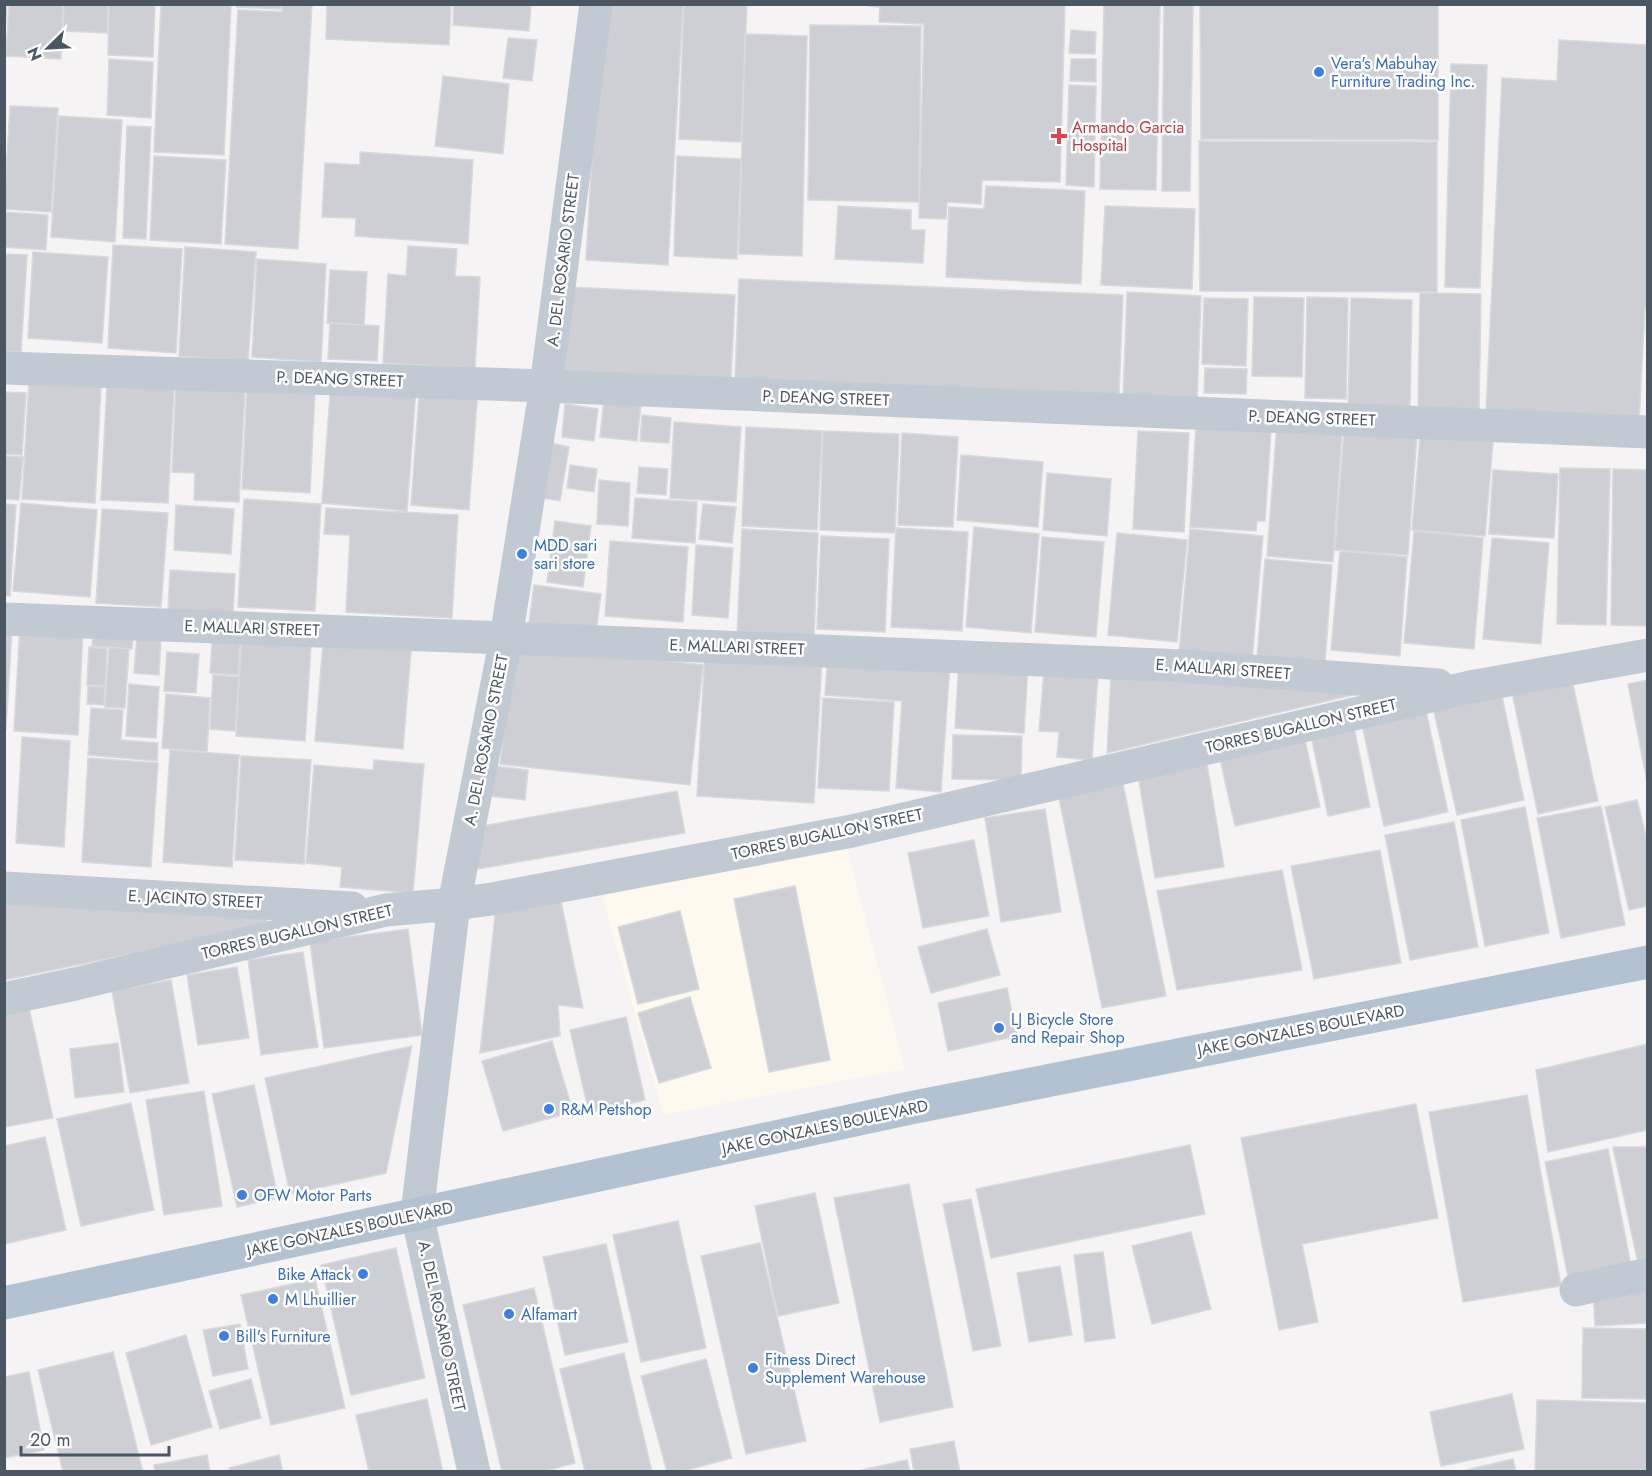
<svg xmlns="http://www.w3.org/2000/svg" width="1652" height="1476" font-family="Jost,sans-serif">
	<rect width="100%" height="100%" fill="#f5f3f3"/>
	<path fill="#fdf9ef" d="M846 845 905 1069 663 1115 602 895Z"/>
	<path fill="#cdcfd5" stroke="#d7d9de" stroke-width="1.5" d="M4 4H7L4 45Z
		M9 4H63L61 59 6 56Z
		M64 4H108L107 33 63 31Z
		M109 4H155L153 57 108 55Z
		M161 4H231L224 155 154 152Z
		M237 4H281L280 9 237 7Z
		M282 4H312L298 249 225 244 238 10 282 12Z
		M327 4H451L449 45 326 39Z
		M454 4H531L529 31 453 25Z
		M601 4H683L668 265 586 260Z
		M684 4H747L741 142 679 139Z
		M869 4H1065L1060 182 982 180 981 204 947 202 946 219 919 218 924 24 879 22 880 7 869 6Z
		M1104 4H1160L1156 190 1100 189Z
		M1164 4H1193L1190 191H1162Z
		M1200 4H1438V140L1201 139Z
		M810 25 921 26 919 202 808 200Z
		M1071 30 1096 32 1095 54 1069 53Z
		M745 34 807 36 802 256 739 254Z
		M508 38 537 40 532 81 503 78Z
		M1559 40 1648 45V309L1645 308 1639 420 1486 412 1502 78 1557 81Z
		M109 59 153 62 151 118 107 115Z
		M1071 59H1096V82L1070 81Z
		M1451 64 1487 65 1480 288 1445 287Z
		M443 76 509 84 503 154 435 146Z
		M1069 85 1096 86 1094 187 1066 185Z
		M10 106 58 108 51 212 4 209Z
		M59 116 122 120 115 242 51 237Z
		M127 126 151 127 146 239 123 238Z
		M1199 141 1437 142V292L1200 291Z
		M360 152 473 160 468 244 355 236 356 218 322 217 325 163 360 165Z
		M154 156 226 160 221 244 150 240Z
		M677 156 741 159 737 259 674 256Z
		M986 186 1085 191 1081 284 946 277 949 207 984 209Z
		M838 206 911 210V230H925L923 263 835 259Z
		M1105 206 1195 209 1192 289 1101 285Z
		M4 212 48 215 46 250 4 247Z
		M113 245 182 249 176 353 108 348Z
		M408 246 457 249 455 276 480 277 475 368 383 363 388 274 406 276Z
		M185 247 256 252 248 361 179 356Z
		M33 252 108 257 102 343 28 338Z
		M4 254 27 255 21 352 4 351Z
		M257 259 326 264 321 362 252 357Z
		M330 270 367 272 364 325 327 323Z
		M739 279 1123 295 1119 395 735 379Z
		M569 287 735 295 731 380 565 371Z
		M1127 292 1201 296 1197 400 1123 396Z
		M1420 293 1481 294 1479 412 1418 411Z
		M1254 297 1304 298 1302 377 1252 376Z
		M1307 297 1348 298 1346 399 1305 398Z
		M1204 298 1248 299 1246 366 1202 364Z
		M1351 298 1412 300 1410 406 1348 405Z
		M330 323 379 326 377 361 328 359Z
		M1205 368 1247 369 1246 394 1204 393Z
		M331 381 416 388 407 511 322 503Z
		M420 382 478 387 469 510 411 505Z
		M29 383 101 387 95 503 22 499Z
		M107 384 174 388 168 503 101 500Z
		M176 385 245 389 239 502 194 500 195 473 172 472Z
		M247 386 315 390 310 493 242 489Z
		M4 392 26 393 22 455 4 454Z
		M604 400 641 404 637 441 600 437Z
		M565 404 598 409 594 441 562 437Z
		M642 415 671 418 669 443 640 441Z
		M674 422 741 427 736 502 670 498Z
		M1277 424 1342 430 1333 562 1267 556Z
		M1421 425 1494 431 1485 536 1412 530Z
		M1196 426 1271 430 1265 521H1257L1256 531 1190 527Z
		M746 427 822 431 817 530 742 526Z
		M1344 430 1417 435 1408 555 1335 550Z
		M823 431 899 434 895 533 820 530Z
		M1138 431 1189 433 1184 532 1133 529Z
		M902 433 958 437 953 527 898 525Z
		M551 443 569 447 560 501 541 498Z
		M961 455 1043 462 1038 527 957 520Z
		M4 456 23 457 19 500 4 499Z
		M570 465 597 469 594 492 567 488Z
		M639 467 668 469 666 495 637 493Z
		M1560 468 1610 469 1606 625 1557 624Z
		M1613 469 1648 470V626L1611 625Z
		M1493 470 1558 474 1554 538 1489 534Z
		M1047 473 1111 479 1107 536 1043 530Z
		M599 480 630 483 628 526 597 524Z
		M635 498 697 502 695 543 632 538Z
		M244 499 321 504 315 611 238 607Z
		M21 503 97 510 90 597 13 591Z
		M4 504 16 505 10 596 4 595Z
		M703 504 736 507 732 543 699 539Z
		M176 505 234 509 231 554 174 550Z
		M326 508 458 515 452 618 346 612 350 535 324 534Z
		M102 509 168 513 161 607 96 603Z
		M555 521 591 526 583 587 547 582Z
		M974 527 1039 534 1031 633 966 627Z
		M896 528 968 532 962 631 891 627Z
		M742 529 818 533 814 638 737 634Z
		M1190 529 1263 536 1252 661 1179 654Z
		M1414 531 1483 538 1474 649 1404 643Z
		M1117 533 1187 540 1177 642 1108 635Z
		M821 536 889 539 885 632 817 629Z
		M1042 537 1104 542 1096 637 1035 632Z
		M1492 538 1549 543 1541 644 1483 639Z
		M610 541 688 547 683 622 605 616Z
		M696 545 733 548 728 618 692 615Z
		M1340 551 1407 557 1400 656 1331 650Z
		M1265 559 1332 565 1325 664 1257 658Z
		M170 570 235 574 233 616 168 611Z
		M534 585 601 594 596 632 529 623Z
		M20 625 83 629 78 735 14 731Z
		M94 625 134 628 132 649 92 646Z
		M4 629H12L6 729H4Z
		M242 629 311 645 305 741 236 736Z
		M213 631 241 633 238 675 210 673Z
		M137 635 161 636 159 675 134 673Z
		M323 643 411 650 403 749 315 741Z
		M513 643 703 665 690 785 500 764Z
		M89 647 107 649 105 686 87 685Z
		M109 647 129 649 125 708 105 707Z
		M705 651 822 658 814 803 697 796Z
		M167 652 199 654 196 693 164 691Z
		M828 654 950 664 941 792 896 788 902 701 825 695Z
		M959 660 1028 665 1024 733 955 728Z
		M1044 671 1098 675 1092 760 1057 757 1059 732 1039 731Z
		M213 675 239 677 235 731 210 729Z
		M1111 675 1365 692 1107 753Z
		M1571 675 1598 801 1538 814 1511 688Z
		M1648 680V787L1628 684Z
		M129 684 159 687 156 738 126 736Z
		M88 686 105 687 104 705 87 704Z
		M166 694 210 698 207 752 162 748Z
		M1502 696 1524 800 1457 815 1434 711Z
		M823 698 894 702 889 791 818 788Z
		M91 708 123 710 121 740 158 743 157 761 88 755Z
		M1426 711 1448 812 1384 826 1362 725Z
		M1353 722 1370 807 1328 816 1310 731Z
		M1303 731 1320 807 1235 826 1218 750Z
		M953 735 1022 736 1021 780 952 779Z
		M22 737 70 741 64 847 16 843Z
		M170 750 239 755 232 867 163 862Z
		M241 756 311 760 304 864 235 860Z
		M88 758 158 763 151 867 82 862Z
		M374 760 424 764 413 893 340 887 342 867 306 863 314 765 373 770Z
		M1207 764 1224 867 1155 878 1138 775Z
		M494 766 528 770 525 800 490 796Z
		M1122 779 1166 996 1102 1008 1058 793Z
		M677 791 685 833 478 869 471 828Z
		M1637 800 1648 844V906L1629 910 1605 807Z
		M1601 806 1625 925 1561 938 1537 818Z
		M1525 807 1549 933 1485 946 1461 820Z
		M1045 809 1061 912 1001 922 985 818Z
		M1454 822 1478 947 1410 960 1385 835Z
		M974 840 989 916 923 928 908 853Z
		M1380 850 1401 963 1314 979 1291 866Z
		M1282 870 1302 970 1177 990 1157 891Z
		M795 886 830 1060 769 1072 734 899Z
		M561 901 583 1008 558 1005 560 1036 480 1053 496 907Z
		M4 903 267 915V926L4 980Z
		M680 911 699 989 638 1004 618 927Z
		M408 929 422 1035 324 1048 310 942Z
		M987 929 1000 975 931 993 918 947Z
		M303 952 318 1047 261 1055 248 960Z
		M237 967 249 1038 198 1045 187 975Z
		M171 980 189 1083 130 1093 112 991Z
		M1007 988 1017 1036 948 1051 938 1003Z
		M690 997 711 1068 659 1083 638 1013Z
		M28 1003 53 1118 4 1127V1008Z
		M626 1017 645 1100 589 1113 570 1030Z
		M552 1041 573 1112 503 1131 482 1061Z
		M118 1043 124 1092 75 1098 70 1049Z
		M1648 1044V1130L1548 1152 1536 1070Z
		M412 1046 386 1173 290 1194 265 1078Z
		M254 1085 278 1198 237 1207 212 1094Z
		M204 1091 222 1206 164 1215 146 1100Z
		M1527 1095 1561 1286 1463 1302 1429 1112Z
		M131 1103 154 1210 81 1226 57 1119Z
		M1416 1104 1438 1218 1302 1244 1318 1322 1279 1330 1241 1138Z
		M45 1137 66 1230 4 1244V1146Z
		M1190 1145 1205 1214 991 1258 976 1189Z
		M1613 1147H1648V1261L1638 1263Z
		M1608 1149 1631 1265 1568 1277 1545 1162Z
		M909 1184 953 1407 880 1422 834 1198Z
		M815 1193 839 1303 778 1316 755 1206Z
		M971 1199 1001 1346 973 1351 943 1204Z
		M678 1221 706 1348 641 1362 613 1235Z
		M1191 1232 1211 1309 1152 1324 1132 1246Z
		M760 1243 806 1441 746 1454 701 1256Z
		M606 1244 628 1342 565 1355 543 1257Z
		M396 1248 425 1378 351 1395 321 1265Z
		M1103 1252 1115 1338 1085 1342 1074 1255Z
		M1060 1266 1072 1335 1029 1342 1017 1273Z
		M315 1279 345 1408 271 1425 241 1295Z
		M1648 1284V1323L1595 1326 1593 1287Z
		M534 1288 575 1463 541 1472H502L463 1305Z
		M240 1324 248 1369 213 1376 203 1330Z
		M1583 1328 1648 1329V1399L1582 1398Z
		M186 1335 212 1427 151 1445 126 1353Z
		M113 1352 143 1472H63L38 1370Z
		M624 1353 652 1472H585L560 1369Z
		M706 1359 732 1458 680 1472H667L641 1376Z
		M29 1372 44 1450 4 1458V1377Z
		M251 1379 261 1418 220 1429 209 1391Z
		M1512 1394 1524 1449 1441 1466 1430 1412Z
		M427 1399 443 1472H369L356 1415Z
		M1537 1400 1648 1403V1472H1535Z
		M954 1441 960 1472H914L910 1449Z
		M207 1455 210 1472H155L154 1465Z
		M279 1455 283 1472H230L229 1468Z
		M1513 1459 1516 1472H1458Z
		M907 1460 910 1472H853Z"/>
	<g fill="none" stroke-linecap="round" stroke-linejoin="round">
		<path stroke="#c1cad2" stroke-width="33" d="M4 368 546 386 1648 432
			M4 619 506 638 1184 666 1438 685
			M4 888 352 908
			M4 999 75 984 386 910 454 904 492 899 852 831 1470 687 1648 655
			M1576 1290 1648 1274
			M474 1472 417 1214 454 904 506 638 546 386 596 4"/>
		<path stroke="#b3c2d1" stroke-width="33" d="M4 1303 910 1108 1648 962"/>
	</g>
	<g fill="#3f7fe0" stroke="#fff" stroke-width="2">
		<circle cx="1319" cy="72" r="6"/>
		<circle cx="522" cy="554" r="6"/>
		<circle cx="999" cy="1028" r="6"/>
		<circle cx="549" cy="1109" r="6"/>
		<circle cx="242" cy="1195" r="6"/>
		<circle cx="363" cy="1274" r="6"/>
		<circle cx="273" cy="1299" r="6"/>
		<circle cx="509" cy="1314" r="6"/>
		<circle cx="224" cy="1336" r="6"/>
		<circle cx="753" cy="1368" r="6"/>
	</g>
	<path fill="#e0444e" stroke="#fff" stroke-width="2" d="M1056 127h6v6h6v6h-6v6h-6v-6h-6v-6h6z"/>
	<g text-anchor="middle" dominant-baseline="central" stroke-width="5" stroke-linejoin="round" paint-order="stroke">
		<g font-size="16" fill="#366cbe" stroke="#fff" text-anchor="start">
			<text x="1331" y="63">Vera's Mabuhay<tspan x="1331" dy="18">Furniture Trading Inc.</tspan></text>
			<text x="534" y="545">MDD sari<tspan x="534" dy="18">sari store</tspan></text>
			<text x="1011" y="1019">LJ Bicycle Store<tspan x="1011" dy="18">and Repair Shop</tspan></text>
			<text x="561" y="1109">R&amp;M Petshop</text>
			<text x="254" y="1195">OFW Motor Parts</text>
			<text x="351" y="1274" text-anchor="end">Bike Attack</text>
			<text x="285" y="1299">M Lhuillier</text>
			<text x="521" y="1314">Alfamart</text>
			<text x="236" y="1336">Bill's Furniture</text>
			<text x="765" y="1359">Fitness Direct<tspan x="765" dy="18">Supplement Warehouse</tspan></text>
		</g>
		<g font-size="16" fill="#be3a42" stroke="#fff" text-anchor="start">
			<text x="1072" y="127">Armando Garcia<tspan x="1072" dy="18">Hospital</tspan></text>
		</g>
		<g font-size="16" fill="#4a5661" stroke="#fff">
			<text transform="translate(563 260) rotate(-83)">A. DEL ROSARIO STREET</text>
			<text transform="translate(340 379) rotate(2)">P. DEANG STREET</text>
			<text transform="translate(826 398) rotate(2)">P. DEANG STREET</text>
			<text transform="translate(1312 418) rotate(2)">P. DEANG STREET</text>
			<text transform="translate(252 628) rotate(2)">E. MALLARI STREET</text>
			<text transform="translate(737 647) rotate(2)">E. MALLARI STREET</text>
			<text transform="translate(1223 669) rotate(4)">E. MALLARI STREET</text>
			<text transform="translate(1301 726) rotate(-13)">TORRES BUGALLON STREET</text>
			<text transform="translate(486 740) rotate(-79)">A. DEL ROSARIO STREET</text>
			<text transform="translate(827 834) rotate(-12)">TORRES BUGALLON STREET</text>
			<text transform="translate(195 899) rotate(3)">E. JACINTO STREET</text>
			<text transform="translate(297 932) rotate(-13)">TORRES BUGALLON STREET</text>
			<text transform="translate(1301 1030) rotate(-11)">JAKE GONZALES BOULEVARD</text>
			<text transform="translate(825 1127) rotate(-12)">JAKE GONZALES BOULEVARD</text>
			<text transform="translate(350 1229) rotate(-12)">JAKE GONZALES BOULEVARD</text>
			<text transform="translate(442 1326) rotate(78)">A. DEL ROSARIO STREET</text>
		</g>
	</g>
	<rect width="1652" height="1476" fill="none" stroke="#4a5661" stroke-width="12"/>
	<g transform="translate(48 48) rotate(246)" stroke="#ffffff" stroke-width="4.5" paint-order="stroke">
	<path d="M0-4.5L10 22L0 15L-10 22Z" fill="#4a5661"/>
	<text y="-9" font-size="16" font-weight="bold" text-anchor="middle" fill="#4a5661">N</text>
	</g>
	<path d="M21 1446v9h148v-9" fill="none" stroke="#4a5661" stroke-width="3"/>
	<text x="30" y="1446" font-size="18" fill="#4a5661" stroke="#ffffff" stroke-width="4.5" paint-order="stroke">20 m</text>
</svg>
